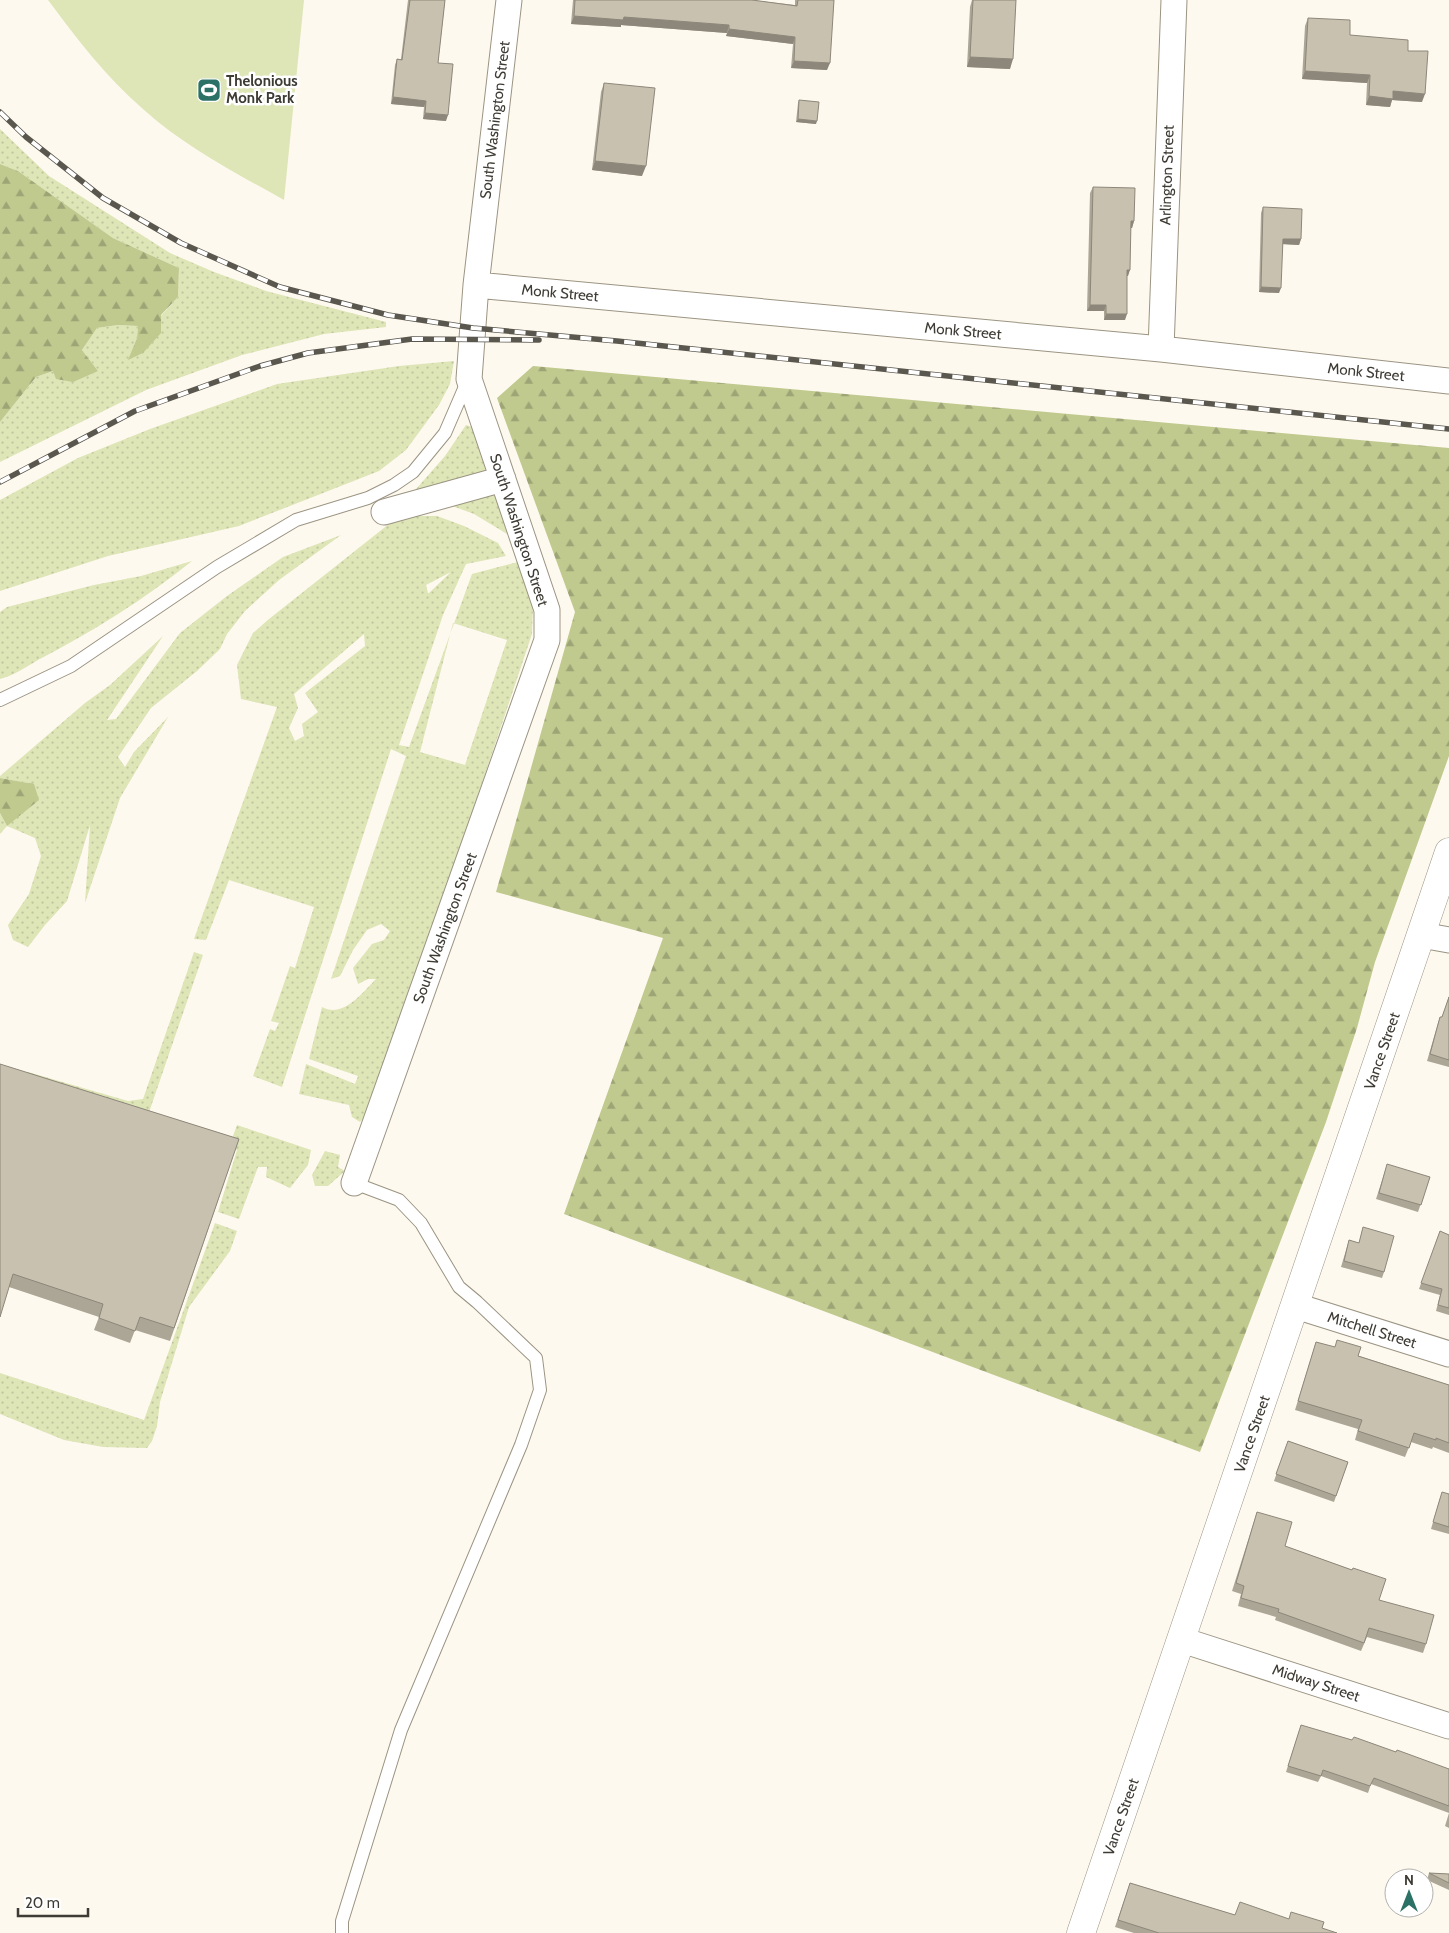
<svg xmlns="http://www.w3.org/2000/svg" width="1449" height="1933" font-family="Cabin,sans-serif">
	<defs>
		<pattern id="grass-dots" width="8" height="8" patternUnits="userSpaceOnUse" patternTransform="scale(1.25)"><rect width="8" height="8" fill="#dee5b6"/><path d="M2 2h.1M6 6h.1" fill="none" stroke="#c0c59d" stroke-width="1.8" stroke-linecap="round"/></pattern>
		<pattern id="forest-firs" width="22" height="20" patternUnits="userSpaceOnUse" patternTransform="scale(1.25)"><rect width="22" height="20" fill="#c0c98e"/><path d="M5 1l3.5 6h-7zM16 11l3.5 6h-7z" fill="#9da475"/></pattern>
	</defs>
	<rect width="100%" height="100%" fill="#fef9ee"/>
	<path fill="url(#grass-dots)" fill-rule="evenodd" d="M0 129 49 176 170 253 214 272 266 291 386 322V327L324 334 242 355 146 390 0 462V422L36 377 53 371H98L82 350 97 328 118 325 138 326 137 338 129 359 143 353 161 316 178 297 179 268 113 238 18 171 0 164Z
		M454 361 450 384 439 405 406 450 379 471 239 526 108 556 0 591V500L78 458 150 429 277 384 399 366Z
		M466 425 472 427 486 470 474 480 410 496 445 456Z
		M496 490 512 537 474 514 447 504Z
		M414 516H437L464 526 498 543 506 556 466 564 443 615 399 745 409 747 472 574 518 562 533 608 532 634 381 1085 369 1114 360 1122 352 1117 349 1105 299 1094 306 1064 355 1084 358 1076 309 1059 322 1007C343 1019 363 992 376 979H368L358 984 353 968 372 944 384 940 390 931 381 924 367 930 353 950 340 976 331 979 406 756 391 749 282 1087 253 1076 270 1029 275 1031 279 1023 271 1021 290 966 295 968 314 907 229 880 206 940 194 939 277 707 241 699 237 665 253 633 269 619 394 520ZM451 572 429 593H428L426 585ZM453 623 507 640 465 765 420 752ZM364 634 365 646 305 693 318 712 302 724 304 736 295 741 289 728 298 708 294 694Z
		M341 535 279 580 245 611 227 634 220 649 197 671 151 708 118 757 125 767 134 752 168 717 120 798 85 903 90 825 67 901 45 925 28 947 13 940 8 925 29 894 41 856 35 838 7 826 0 834V813L7 826 33 784 0 778V776L85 703 110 685 163 636 107 720 116 719 180 633 227 596 283 557Z
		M192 561C145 599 92 632 38 660 26 667 13 676 0 679V612L7 607 94 585 141 576Z
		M194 952 203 955 146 1121 10 1075 28 1072 128 1101 143 1099Z
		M237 1125 311 1150 308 1165 290 1188 266 1177 267 1167H258L239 1219 218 1212 237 1150 229 1147Z
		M325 1151 340 1155 338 1167 345 1171 328 1186H315L312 1175Z
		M215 1223 237 1231 230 1251 189 1307 160 1402 157 1426 152 1441 147 1448 103 1447 64 1440 0 1414V1373L144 1420Z"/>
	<path fill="url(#forest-firs)" d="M0 164 18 171 113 238 179 268 178 297 161 315V333L143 353 128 360 137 338 138 326 118 325 97 328 82 350 98 371 73 382 56 379 53 371 36 377 0 422Z
		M533 366 1449 448V756L1375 962 1357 1028 1326 1122 1200 1452 564 1214 663 938 496 892 575 612 497 398Z
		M0 778 34 784 39 800 7 826 0 813Z"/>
	<path fill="#dee5b6" d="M48 0H304L284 200C236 173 185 147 143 109 106 77 77 39 48 0Z"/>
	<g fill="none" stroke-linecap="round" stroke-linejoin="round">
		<g stroke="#9b9483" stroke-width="14">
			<path id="service" d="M0 700 71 666 217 567 296 520 368 498 394 485 413 472 445 433 467 382
				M342 1933V1921L401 1730 521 1445 540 1390 536 1358 477 1302 459 1287 421 1223 399 1200 354 1183"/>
		</g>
		<g stroke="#9b9483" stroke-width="27">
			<path id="minor" d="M476 285 1161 349 1449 381
				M1161 349 1174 0
				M384 512 503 479
				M1421 935 1449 940
				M354 1183 547 640V610L469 379 476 285 509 0
				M1296 1306 1449 1354
				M1182 1640 1449 1726"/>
		</g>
		<g stroke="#9b9483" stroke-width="29">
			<path id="tertiary" d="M1081 1933 1449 852"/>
		</g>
		<use href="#service" stroke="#fff" stroke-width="12"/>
		<use href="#minor" stroke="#fff" stroke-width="25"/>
		<use href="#tertiary" stroke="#fff" stroke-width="28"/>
		<g stroke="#5a574f" stroke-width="5.5">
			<path id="rail" d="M0 112 26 137 103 198 181 243 280 287 388 315 473 328 617 341 1449 429
				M0 482 135 411 260 366 308 353 412 339 539 340"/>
		</g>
		<use href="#rail" stroke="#fff" stroke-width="4" stroke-dasharray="11" stroke-linecap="butt"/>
	</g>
	<path fill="#aca696" d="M408 0H445L438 63 446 121 423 119 424 107 391 104 395 65 397 59H401Z
		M573 0H752L795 5V0H834L827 70 791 68 793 44 726 36 727 33 621 25V27L571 24Z
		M972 0H1016L1010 69 967 67 970 7Z
		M1308 18 1350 35 1408 51 1422 102 1392 100 1390 107 1366 105 1367 83 1302 79 1305 26Z
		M604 83 642 176 592 170 601 92Z
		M799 100 816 124 796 122 798 103Z
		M1093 187 1134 221 1132 228H1131L1128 276H1127L1125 320H1104V311H1087L1090 193Z
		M1263 207 1301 239 1299 245 1283 244 1279 293 1259 292 1261 213Z
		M1449 996V1067L1427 1061 1438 1023 1440 1017H1442Z
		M20 1071 239 1139 170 1341 135 1330 130 1343 94 1330 99 1317 9 1287Z
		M1385 1171 1430 1177 1418 1212 1376 1199Z
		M1363 1227 1384 1272 1382 1278 1341 1267 1349 1240 1359 1243Z
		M1440 1231 1449 1235V1315L1436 1311 1440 1295 1419 1289Z
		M1316 1342 1449 1385V1453L1433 1447 1432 1449 1411 1442 1405 1457 1355 1440 1358 1429 1295 1410Z
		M1288 1441 1348 1462 1334 1502 1274 1481Z
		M1449 1494V1534L1431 1529 1440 1498Z
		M1257 1512 1285 1546 1352 1570 1379 1600 1426 1644 1423 1653 1367 1637 1361 1651 1275 1620 1276 1617 1238 1606 1241 1594 1232 1591Z
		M1299 1731 1352 1740 1396 1752 1449 1769V1828L1445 1826 1449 1813 1371 1784 1368 1793 1321 1776 1318 1782 1286 1772Z
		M1429 1873 1449 1874V1890L1427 1880Z
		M1130 1883 1235 1915 1289 1919 1337 1933H1134L1115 1927Z"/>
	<path fill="#8c877a" d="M574 16 624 17 729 25 727 33 621 25V27L571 24Z
		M729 29 795 37 793 44 726 36Z
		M970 57 1013 59 1010 69 967 67Z
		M794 61 830 63 827 70 791 68Z
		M1305 71 1370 75 1367 83 1302 79Z
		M1393 91 1425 94 1422 102 1392 100 1390 107 1366 105 1369 96Z
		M393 97 426 101 424 107 391 104Z
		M425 113 448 115 446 121 423 119Z
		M798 119 817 121 816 124 796 122Z
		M595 161 646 166 642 176 592 170Z
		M1131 221H1134L1132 228H1129Z
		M1283 239H1301L1299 245 1281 244Z
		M1127 270H1130L1128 276H1125Z
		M1261 287 1281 288 1279 293 1259 292Z
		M1090 305H1106L1104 311H1087Z
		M1106 314H1127L1125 320H1104Z"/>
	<path fill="#c8c1af" stroke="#8c877a" d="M410 0H445L438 63 453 64 448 115 425 113 426 101 393 97 397 59 402 60Z
		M575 0H752L797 6 798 0H834L830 63 794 61 795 37 729 29V25L624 17 623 20 574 16Z
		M973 0H1016L1013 59 970 57Z
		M1308 18 1350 20V35L1408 40V51H1428L1425 94 1393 91V99L1369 96 1370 75 1305 71Z
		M604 83 655 88 646 166 595 161Z
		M799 100 819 102 817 121 798 119Z
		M1093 187 1135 188 1134 221H1131L1130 270H1127V314H1106V305H1090Z
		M1263 207 1302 209 1301 239H1283L1281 288 1261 287Z
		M1449 997V1060L1430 1054 1440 1017H1442Z
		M0 1064 239 1139 174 1328 140 1317 135 1331 99 1318 103 1304 13 1274 0 1317Z
		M1387 1164 1430 1177 1421 1205 1379 1193Z
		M1363 1227 1394 1236 1384 1272 1344 1261 1349 1240 1359 1243Z
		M1440 1231 1449 1235V1308L1438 1305 1442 1289 1421 1283Z
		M1337 1340 1361 1347 1358 1356 1449 1385V1443L1436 1438V1440L1414 1433 1409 1448 1358 1431 1362 1420 1298 1401 1316 1342 1335 1347Z
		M1288 1441 1348 1462 1336 1496 1276 1474Z
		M1442 1492 1449 1494V1527L1433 1522Z
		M1257 1512 1292 1522 1285 1546 1352 1570 1353 1568 1386 1579 1379 1600 1434 1615 1426 1644 1369 1628 1364 1643 1278 1612 1279 1609 1241 1598 1244 1586 1236 1583Z
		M1301 1725 1352 1740 1354 1737 1396 1752 1397 1750 1449 1769V1806L1374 1778 1370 1786 1323 1770 1321 1776 1288 1766Z
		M1429 1873 1449 1874V1883Z
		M1130 1883 1235 1915 1240 1902 1289 1919 1291 1912 1324 1922 1322 1928 1337 1933H1159L1118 1920Z"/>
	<defs>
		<g id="stadium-square" transform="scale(1.25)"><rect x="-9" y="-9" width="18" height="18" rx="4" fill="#2c7165" stroke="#fff"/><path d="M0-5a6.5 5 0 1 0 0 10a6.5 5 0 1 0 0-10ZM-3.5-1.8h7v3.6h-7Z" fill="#fff"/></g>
	</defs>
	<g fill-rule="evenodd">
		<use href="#stadium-square" x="209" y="90"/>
	</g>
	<g text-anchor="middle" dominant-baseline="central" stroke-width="5" stroke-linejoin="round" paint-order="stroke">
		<g font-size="15" font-weight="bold" fill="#3e3b34" stroke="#fff" text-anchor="start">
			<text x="226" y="81">Thelonious<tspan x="226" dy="17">Monk Park</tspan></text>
		</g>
		<g font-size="15" fill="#3e3b34" stroke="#fff">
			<text transform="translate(495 120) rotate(-83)">South Washington Street</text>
			<text transform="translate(1167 175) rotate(-88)">Arlington Street</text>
			<text transform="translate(560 293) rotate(5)">Monk Street</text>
			<text transform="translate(963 331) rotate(5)">Monk Street</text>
			<text transform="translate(1366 372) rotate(6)">Monk Street</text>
			<text transform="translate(519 530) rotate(72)">South Washington Street</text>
			<text transform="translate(445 928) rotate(-70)">South Washington Street</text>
			<text transform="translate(1382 1051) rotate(-71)">Vance Street</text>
			<text transform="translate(1372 1330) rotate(17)">Mitchell Street</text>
			<text transform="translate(1252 1434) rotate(-71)">Vance Street</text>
			<text transform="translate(1316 1683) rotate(18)">Midway Street</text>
			<text transform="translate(1121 1817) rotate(-71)">Vance Street</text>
		</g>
	</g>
	<g transform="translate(1409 1893)"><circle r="24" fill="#ffffff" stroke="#b2b1ae"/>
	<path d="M0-4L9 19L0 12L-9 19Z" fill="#2c7165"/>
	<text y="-8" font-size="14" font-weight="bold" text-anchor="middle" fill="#3e3b34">N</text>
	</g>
	<path d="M18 1908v8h70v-8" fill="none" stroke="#3e3b34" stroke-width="2.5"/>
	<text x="25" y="1908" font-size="15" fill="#3e3b34" stroke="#ffffff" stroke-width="4" paint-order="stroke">20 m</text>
</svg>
